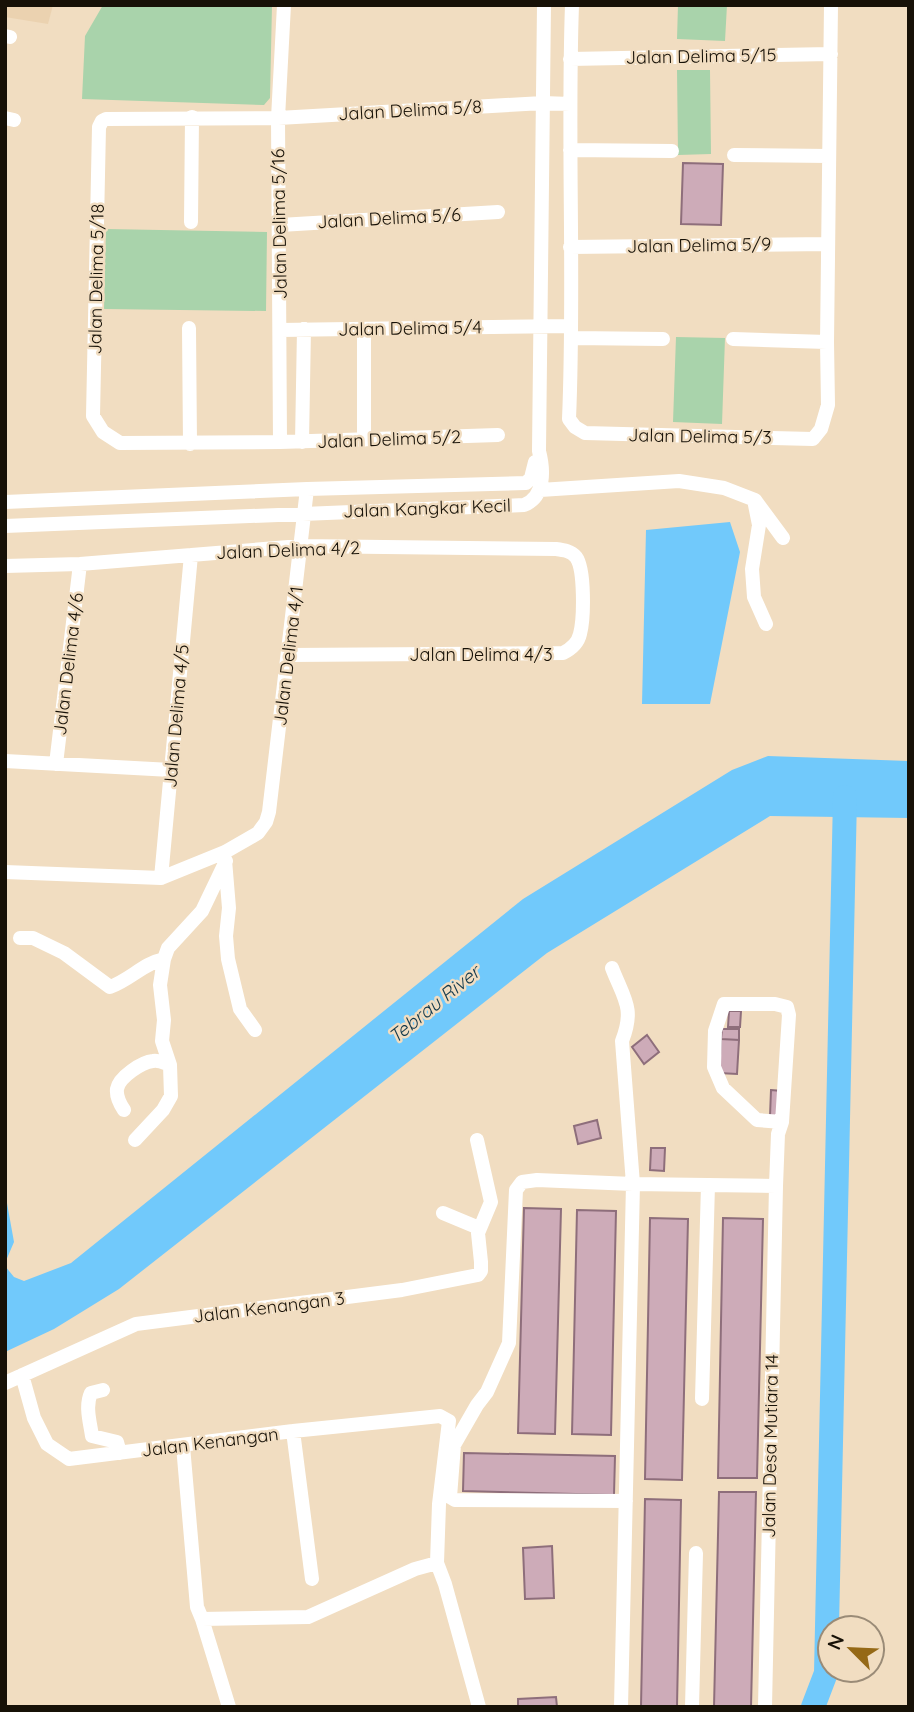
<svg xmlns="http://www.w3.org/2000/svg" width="914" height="1712" font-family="Quicksand,sans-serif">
	<rect width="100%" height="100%" fill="#f1ddc1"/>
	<path fill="#ebd2b0" d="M5 5H53L48 24 5 17Z"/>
	<path fill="#a9d3ab" d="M103 5H272L270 98 264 105 82 99 85 36Z
		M678 5H727L725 41 677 39Z
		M677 70H710L711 154 678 155Z
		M106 229 267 232 266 311 104 309Z
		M676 337 725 338 722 424 673 422Z"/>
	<path fill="#71c9fb" d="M730 522 740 552 710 704H642L646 530Z
		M768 756 909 761V818L770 816 547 953 119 1289 54 1329 5 1352V1266L14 1277 24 1281 71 1263 523 899 732 770Z
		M5 1192 14 1242 5 1263Z"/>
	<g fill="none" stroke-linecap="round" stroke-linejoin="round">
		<path stroke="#71c9fb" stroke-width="24" d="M813 1707 826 1673 845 797"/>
	</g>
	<path fill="#cdabb8" stroke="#8e6e7b" stroke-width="2" d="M683 163 723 164 721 225 681 224Z
		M729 1011H741L740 1027H728Z
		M722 1029H739V1040L721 1039Z
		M647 1035 659 1052 644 1064 632 1047Z
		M721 1039 739 1040 737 1074 719 1073Z
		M771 1090 782 1091 780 1117 770 1116Z
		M597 1120 601 1138 578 1144 574 1126Z
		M651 1148H665L664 1171 650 1170Z
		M524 1208 561 1209 555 1434 518 1433Z
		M577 1210 616 1211 611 1435 572 1434Z
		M650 1218 688 1219 682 1480 645 1479Z
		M723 1218 763 1219 757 1478H718Z
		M464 1453 615 1456 614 1495 463 1491Z
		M719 1492H756L751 1707H714Z
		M645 1499 681 1500 677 1707H641Z
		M552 1546 554 1598 525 1599 523 1548Z
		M556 1697 557 1707H518V1699Z"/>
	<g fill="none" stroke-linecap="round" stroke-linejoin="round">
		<path stroke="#fff" stroke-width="14" d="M572 5C567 143 575 281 569 419L575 427 585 433 813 439 821 429 828 405 827 342 831 5
			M5 36 10 37
			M570 59 831 54
			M5 118 14 120
			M570 150 672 151
			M734 155 829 156
			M191 222 192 117
			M280 225 498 212
			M570 247 828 244
			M189 328 190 444
			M364 329V440
			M280 330 571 326
			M572 338 663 339
			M733 339 827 342
			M498 435 280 442 120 443 103 432 93 416 99 127 102 121 106 119 278 118 543 103 570 104
			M280 442 278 118 284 5
			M302 442 304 329
			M540 490 679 481 724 488 755 500 783 538
			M5 502 307 489 526 483 531 478 535 462
			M755 505 759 525 752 569 754 597 766 624
			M5 526 524 505C545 497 544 470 539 451L544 5
			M5 566 80 564 301 546 556 549C564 550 571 551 576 557 585 569 584 619 580 634 578 643 571 649 563 653L289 655
			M5 761 171 770
			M56 764 80 564
			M225 860 229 908 226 936 228 959 240 1009 255 1030
			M5 872 161 878 225 852 258 833 266 822 269 812 307 489
			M161 878 191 555
			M20 938H33L64 953 110 987C130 980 144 963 164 959
			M612 968C624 999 635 1008 622 1041L633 1184 621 1707
			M124 1110C120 1104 116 1097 117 1089 119 1077 142 1062 153 1061 160 1060 164 1063 170 1065
			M135 1140 163 1110 171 1096 170 1065 162 1041 164 1020 160 985 164 959 168 948 202 911 226 861
			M443 1213 479 1228
			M22 1375 34 1418 47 1444 69 1459 293 1431 440 1416 449 1421 439 1504 437 1563 445 1584 479 1707
			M5 1383 136 1324 402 1290 478 1275 481 1271V1262L478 1233 491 1202 477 1140
			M103 1390 91 1393C85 1406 90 1422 92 1436L117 1442 120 1453
			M702 1399 708 1185
			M293 1431 312 1579
			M183 1446 197 1607 202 1619
			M626 1501 455 1500 450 1497 454 1445 477 1405 487 1392 509 1343 516 1190 522 1182 537 1180 633 1184 776 1186
			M229 1707 202 1619 308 1617 415 1569 437 1563
			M692 1707 696 1553
			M765 1707 776 1186 778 1134 782 1122 789 1015 787 1007 775 1004H724L715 1031 714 1067 723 1088 757 1120 782 1122"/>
	</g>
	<g text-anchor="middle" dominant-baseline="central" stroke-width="5" stroke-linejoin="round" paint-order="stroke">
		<g font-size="18" fill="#171107" stroke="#f1ddc1">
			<text transform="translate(701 56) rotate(-1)">Jalan Delima 5/15</text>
			<text transform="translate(410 110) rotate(-3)">Jalan Delima 5/8</text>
			<text transform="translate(389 218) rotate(-3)">Jalan Delima 5/6</text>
			<text transform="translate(279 224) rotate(-91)">Jalan Delima 5/16</text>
			<text transform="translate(699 245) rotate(-1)">Jalan Delima 5/9</text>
			<text transform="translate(96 279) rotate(-89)">Jalan Delima 5/18</text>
			<text transform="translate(410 328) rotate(-1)">Jalan Delima 5/4</text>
			<text transform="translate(700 436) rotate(1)">Jalan Delima 5/3</text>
			<text transform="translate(389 439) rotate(-2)">Jalan Delima 5/2</text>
			<text transform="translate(427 508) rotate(-2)">Jalan Kangkar Kecil</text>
			<text transform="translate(288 550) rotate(-2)">Jalan Delima 4/2</text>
			<text x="481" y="654">Jalan Delima 4/3</text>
			<text transform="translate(288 656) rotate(-83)">Jalan Delima 4/1</text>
			<text transform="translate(68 664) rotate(-83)">Jalan Delima 4/6</text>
			<text transform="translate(176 716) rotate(-85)">Jalan Delima 4/5</text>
			<text transform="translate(269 1307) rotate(-7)">Jalan Kenangan 3</text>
			<text transform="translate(210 1442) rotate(-7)">Jalan Kenangan</text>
			<text transform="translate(770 1446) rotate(-89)">Jalan Desa Mutiara 14</text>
		</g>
		<g font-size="19" font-style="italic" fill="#0f374b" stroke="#f1ddc1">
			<text transform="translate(434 1004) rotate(-39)">Tebrau River</text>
		</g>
	</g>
	<rect width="914" height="1712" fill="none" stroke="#171107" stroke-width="14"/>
	<g transform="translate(851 1649) rotate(294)"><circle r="33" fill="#f1ddc1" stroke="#9a8b77" stroke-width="2"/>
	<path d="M0-5L12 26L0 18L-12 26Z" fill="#956916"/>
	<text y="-10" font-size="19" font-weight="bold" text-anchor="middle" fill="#171107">N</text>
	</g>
</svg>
